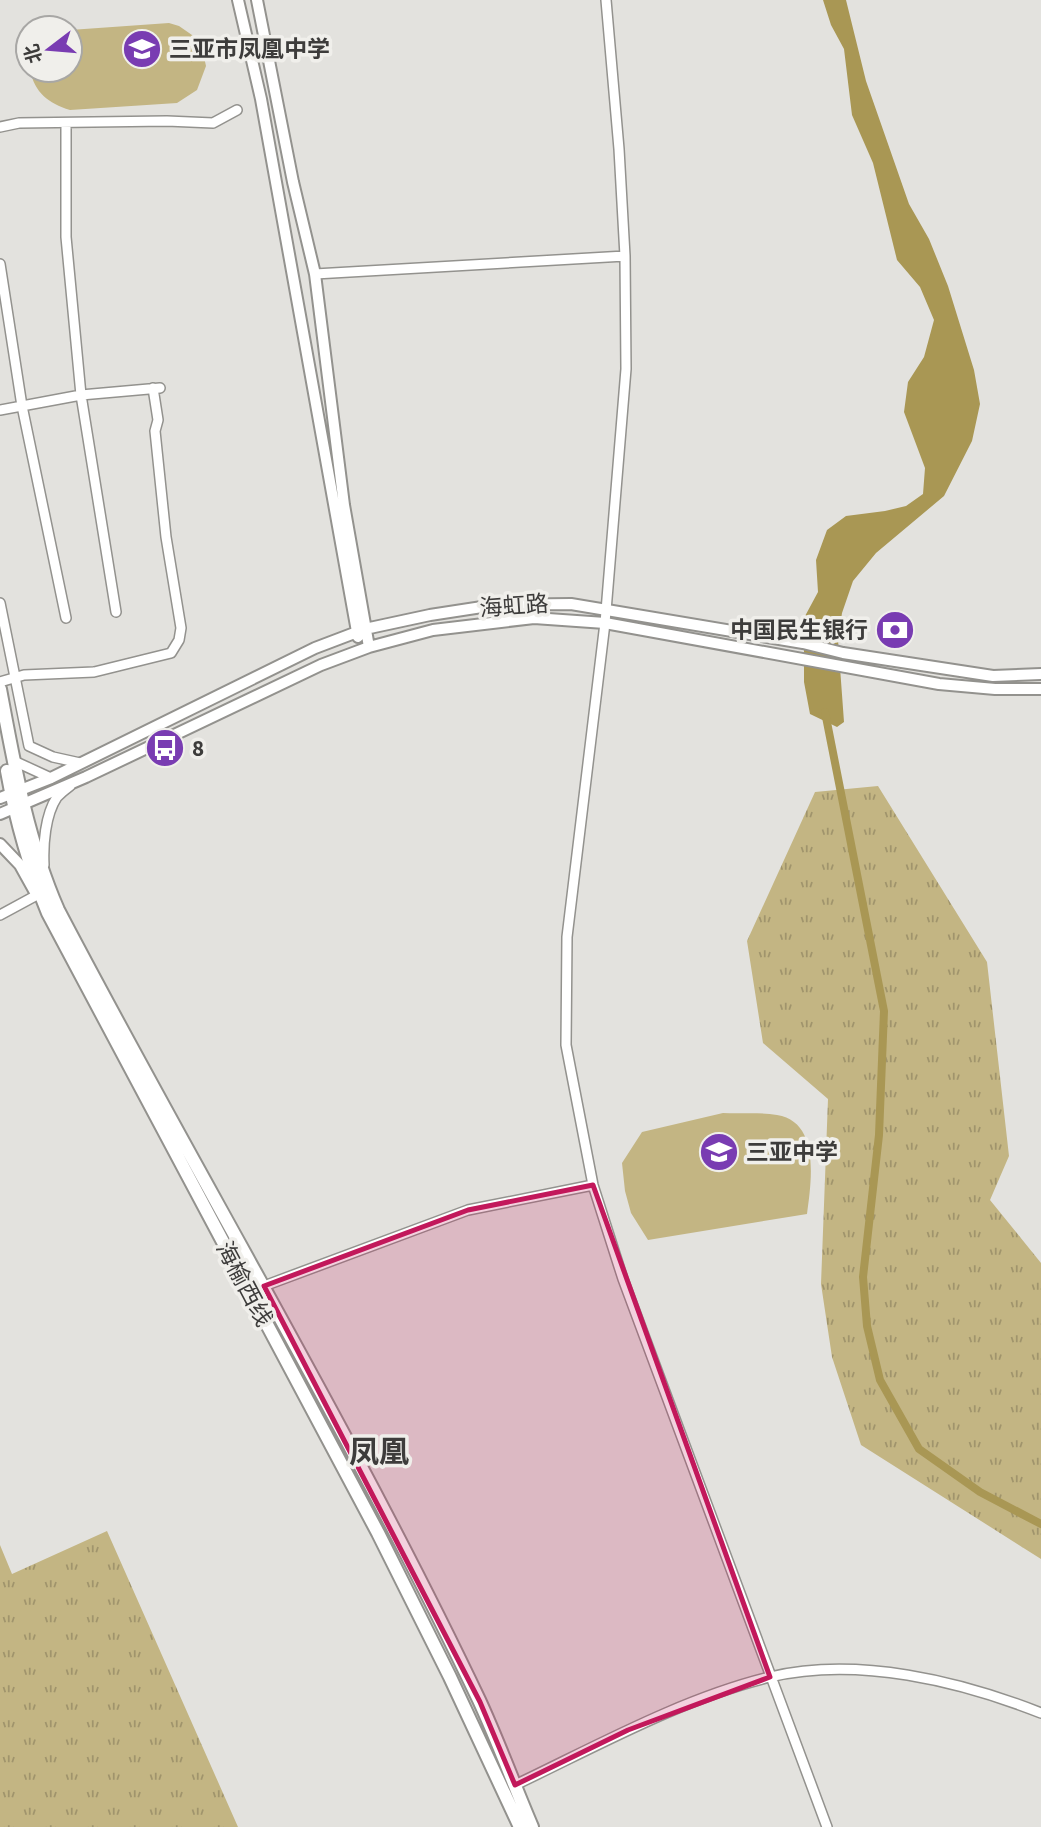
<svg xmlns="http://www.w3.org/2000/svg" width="1041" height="1827" font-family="'Source Sans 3','Noto Sans SC',sans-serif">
	<defs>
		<pattern id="grass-tufts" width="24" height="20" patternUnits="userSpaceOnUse" patternTransform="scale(1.75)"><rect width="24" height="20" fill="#c3b583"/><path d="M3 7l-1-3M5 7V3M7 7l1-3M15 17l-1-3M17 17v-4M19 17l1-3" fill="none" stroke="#a0946c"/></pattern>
	</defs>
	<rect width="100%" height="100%" fill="#e3e2de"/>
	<path fill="url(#grass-tufts)" d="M878 786 987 962 1009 1156 990 1200 1041 1263V1559L861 1445 832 1357 821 1284 828 1099 763 1043 747 941 815 792Z
		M107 1531 238 1827H0V1545L12 1574Z"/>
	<path fill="#c3b583" d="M169 23 179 26 192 35 202 48 206 66 197 90 177 103 70 110C48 103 35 93 30 70H70V30Z
		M723 1113C740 1114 760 1112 777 1115 821 1122 811 1183 807 1214L648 1240 631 1213 625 1191 622 1163 642 1132Z"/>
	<path fill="#a99754" d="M823 0H846L866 81 909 204 929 239 948 286 974 370 980 404 972 441 944 496 876 553 853 581 842 613 838 640 844 722 837 727 810 714 804 682V618L818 592 816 560 827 530 846 516 885 511 906 506 923 494 925 468 904 412 908 382 924 357 934 320 920 287 897 260 873 163 852 115 844 49 831 25Z"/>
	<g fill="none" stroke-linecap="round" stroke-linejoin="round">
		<path stroke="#a99754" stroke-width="8" d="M825 712 884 1011 879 1135 863 1277 867 1326 880 1380 919 1449 980 1492 1041 1524"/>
		<g stroke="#93928e" stroke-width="12">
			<path id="minor" d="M606 0 619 149 625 256 626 369 605 623 567 937 566 1045 593 1185 623 1279 827 1827
				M66 123V237L81 395 116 612
				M0 127 19 123 167 121 213 123 237 110
				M0 264 22 406 66 618
				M315 274 625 256
				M0 410 81 395 160 388
				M0 603 29 746 53 757 80 763
				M0 682 24 675 94 672 171 653 179 640 181 628 166 537 155 431 158 420 153 388
				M14 761 51 778
				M44 865C43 845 45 815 57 797 61 793 66 789 70 786
				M0 915 37 895
				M264 1286 468 1210 593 1185
				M515 1785C595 1747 683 1698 770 1677 857 1656 960 1681 1041 1713"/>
		</g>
		<g stroke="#93928e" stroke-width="14">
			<path id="major" d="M238 0 261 99 358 637
				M257 0 293 182 315 274 344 505 369 647
				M0 798 51 778 315 648 365 629 430 615 495 605 571 604 803 643 843 653 993 676 1041 674
				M0 814 86 777 321 665 369 647 433 630 534 618 605 623 939 684 995 689H1041
				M0 844 20 865 35 892"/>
		</g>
		<g stroke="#93928e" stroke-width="16">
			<path id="highway" d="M0 689C14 764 27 839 58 910 196 1174 351 1431 479 1700 498 1741 514 1785 532 1827
				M7 771C16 821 29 867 48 913L378 1533 450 1677 520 1827"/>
		</g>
		<use href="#minor" stroke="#fff" stroke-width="9"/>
		<use href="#major" stroke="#fff" stroke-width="10"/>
		<use href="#highway" stroke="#fff" stroke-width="12"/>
	</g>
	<path fill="#c2185b" fill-opacity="0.2" stroke="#c2185b" stroke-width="5" stroke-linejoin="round" d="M593 1185 770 1677 628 1730 515 1785 480 1702 264 1286 468 1210Z"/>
	<defs>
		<g id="school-disc" transform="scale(2.0125)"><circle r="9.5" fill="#793cb2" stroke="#f0efeb"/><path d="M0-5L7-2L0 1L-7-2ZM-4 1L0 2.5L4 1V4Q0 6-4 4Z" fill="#fff"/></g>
		<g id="bank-disc" transform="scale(2.0125)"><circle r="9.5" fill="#793cb2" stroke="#f0efeb"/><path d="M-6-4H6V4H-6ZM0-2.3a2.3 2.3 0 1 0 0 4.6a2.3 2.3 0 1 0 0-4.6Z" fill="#fff"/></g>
		<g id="bus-disc" transform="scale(2.0125)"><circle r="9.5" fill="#793cb2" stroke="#f0efeb"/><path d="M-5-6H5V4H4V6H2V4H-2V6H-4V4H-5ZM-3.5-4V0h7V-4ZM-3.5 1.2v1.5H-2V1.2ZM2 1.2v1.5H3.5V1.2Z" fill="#fff"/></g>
	</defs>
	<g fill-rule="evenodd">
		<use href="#school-disc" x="142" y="49"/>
		<use href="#bank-disc" x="895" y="630"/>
		<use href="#bus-disc" x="165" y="748"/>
		<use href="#school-disc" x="719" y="1152"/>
	</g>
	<g text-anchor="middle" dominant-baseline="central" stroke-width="7" stroke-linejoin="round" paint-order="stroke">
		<g font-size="23" font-weight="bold" fill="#3d3c3b" stroke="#f0efeb" text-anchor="start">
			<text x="169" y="49">三亚市凤凰中学</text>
			<text x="868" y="630" text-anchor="end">中国民生银行</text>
			<text x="192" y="748">8</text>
			<text x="746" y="1152">三亚中学</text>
		</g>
		<g font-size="23" fill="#3d3c3b" stroke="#f0efeb">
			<text transform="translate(514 606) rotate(-4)">海虹路</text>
			<text transform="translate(244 1284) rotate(62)">海榆西线</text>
		</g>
		<g font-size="30" font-weight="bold" fill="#3d3c3b" stroke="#f0efeb">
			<text x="379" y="1452">凤凰</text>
		</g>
	</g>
	<g transform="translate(49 49) rotate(254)"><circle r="33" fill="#f0efeb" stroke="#a8a7a5" stroke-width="2"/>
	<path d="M0-5L12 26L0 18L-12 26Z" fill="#793cb2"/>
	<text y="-10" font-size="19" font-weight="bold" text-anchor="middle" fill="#3d3c3b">北</text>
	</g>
</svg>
